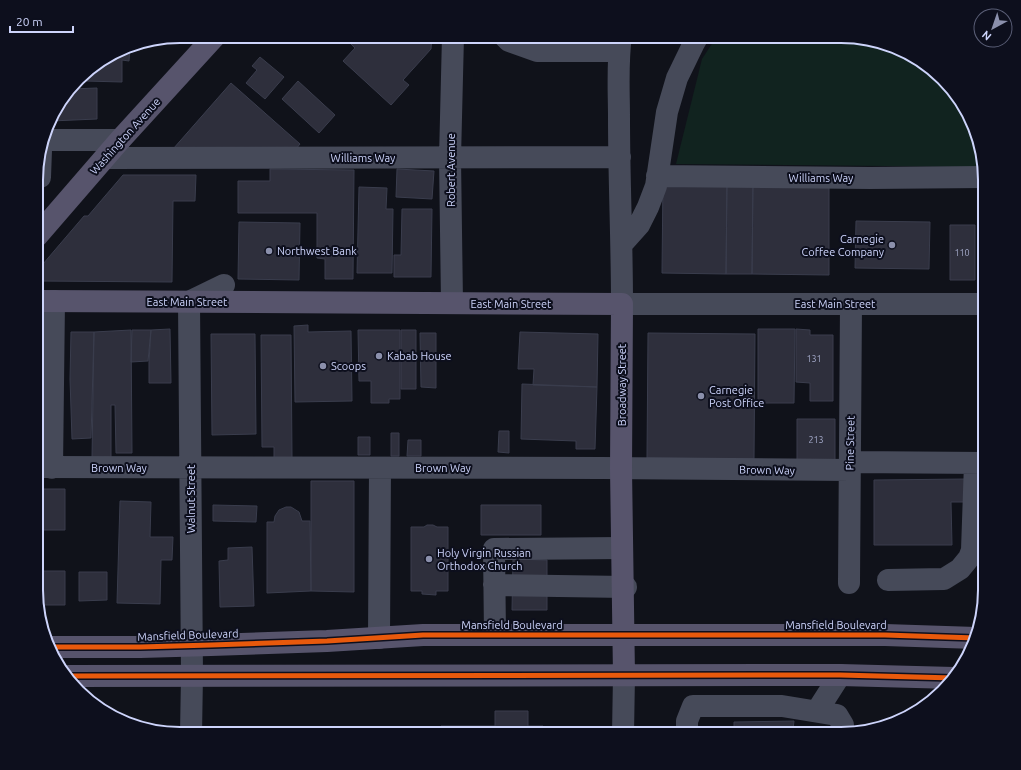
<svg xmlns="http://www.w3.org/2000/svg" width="1021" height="770" font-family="Ubuntu,sans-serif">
	<rect width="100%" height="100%" fill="#10121a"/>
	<path fill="#11231f" d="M717 36H850L896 47 936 72 970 116 982 167 676 164 702 59Z"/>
	<path fill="#2e2f3c" stroke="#3a3d4d" d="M343 36H432L431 49 403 80 409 85 391 105 343 61 355 48Z
		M130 46 129 61 122 60V82L85 81V75H82L85 72Z
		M260 57 284 77 265 99 246 83 257 70 252 66Z
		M298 81 335 115 319 133 282 99Z
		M231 83 300 144 296 149H173Z
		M97 88V119L51 121 55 108 71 89Z
		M270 169 354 170 353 279H325V259L317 258V213H238V181H270Z
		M397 169 434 171 432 199 396 197Z
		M123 175H196L195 201H173L172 282 37 281V271L84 216H88Z
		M663 179 727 181 726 274 662 273Z
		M727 181H753L752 274H726Z
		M753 181 829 182V275L752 274Z
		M359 187 387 188 386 209H393L392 273H357Z
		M402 209H432L431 277H394V255H401Z
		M856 221 930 222 929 269 855 268Z
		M239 222 300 223 299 280 238 279Z
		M950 225H975V280H950Z
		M308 325V332L351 331 352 401 295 402 294 326Z
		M170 329 171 383H149V361L151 330Z
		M758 329H795L794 403H758Z
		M796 329 810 330V335H833V401H810V383L796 382Z
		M131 330 132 453H116L115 405H111V458H92L94 332Z
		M132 330H151L148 361 131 362Z
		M358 330H400V399H389V403H371V381H359Z
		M401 330H416V389H401Z
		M71 332H94L91 438 72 439 70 379Z
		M520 332 598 334 597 387 533 385 534 369H518Z
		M420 333H436V388L421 387Z
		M648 333 755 334 754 459 647 458Z
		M211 334H255L256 434 212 435Z
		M261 335H291L292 458H274V447H262Z
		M522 384 597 387 595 449H576V441L521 439Z
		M797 419H835V462L797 461Z
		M499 431H509V453L498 452Z
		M391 433H399V456H391Z
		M358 437H370V455H358Z
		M408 440H421V456H407Z
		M966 479V502H951L952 545H874V480Z
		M311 481H354V592L311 591Z
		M37 489H65V530H36Z
		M120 501 151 502 150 537H173L172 560H161L160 604 117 603Z
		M213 505 257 506 256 522 213 521Z
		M481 505H541V535H481Z
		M291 507 299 512 302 521H310L311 591 267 593V522H274L275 516 279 510 286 507Z
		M427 525H433L437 527H448V591H436V595L422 594V591H411V527H424Z
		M252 547 254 606 220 607 219 561 228 560V548Z
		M513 559 547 560V610H512Z
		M36 571H65V605H38L36 600Z
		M79 572H107V600L79 601Z
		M495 711H528V726H543V734H441V726H495Z
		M794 721 793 729H831V734H734V722Z"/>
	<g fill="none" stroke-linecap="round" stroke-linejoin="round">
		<path stroke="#464a59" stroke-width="22" d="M504 36 509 41 537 51H619
			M621 36C617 63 619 91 619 118 619 180 622 242 622 304H985
			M44 140H120
			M106 158 620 157
			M657 176 870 178 984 177
			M37 178 40 177 41 150
			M622 244 639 225 648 207 656 186 667 112 677 78 694 43 698 36
			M452 303 450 158 453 36
			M850 462 985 463
			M37 467 603 468 850 470
			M52 468 54 301
			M888 580 944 579 960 569 969 558 972 550 975 463
			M849 583 851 304
			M494 585 626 587
			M495 635 494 549 622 548
			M379 638 380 468
			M817 711 840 675
			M191 734 192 675 189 302 224 285
			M623 734 624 675
			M687 734V721L693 706H782L837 715 843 725V734"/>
		<path stroke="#57546c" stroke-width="22" d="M37 236 120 140 215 36
			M37 301 622 304 621 469 624 675
			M49 647H140L211 645 327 641 423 635H885L976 638
			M68 676 840 675 954 678"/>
		<g stroke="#0d0f1d" stroke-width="8">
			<path id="cycleway" d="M49 647H140L211 645 327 641 423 635H885L976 638
				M68 676 840 675 954 678"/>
		</g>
		<use href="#cycleway" stroke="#e8590c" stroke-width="5"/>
	</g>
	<g fill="#8b90ac" stroke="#0d0f1d" stroke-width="1.5">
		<circle cx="892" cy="245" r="4"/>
		<circle cx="269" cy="251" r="4"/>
		<circle cx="379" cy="356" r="4"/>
		<circle cx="323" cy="366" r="4"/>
		<circle cx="701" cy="396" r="4"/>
		<circle cx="429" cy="559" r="4"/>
	</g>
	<g text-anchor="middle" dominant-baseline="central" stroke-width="4" stroke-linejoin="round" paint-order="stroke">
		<g font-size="9" fill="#a5abcb">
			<text x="962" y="253">110</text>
			<text x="814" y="359">131</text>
			<text x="816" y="440">213</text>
		</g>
		<g font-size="11" fill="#cdd4fb" stroke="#0d0f1d">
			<text transform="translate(125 136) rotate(-48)">Washington Avenue</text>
			<text x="363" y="158">Williams Way</text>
			<text transform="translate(451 170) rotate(-90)">Robert Avenue</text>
			<text x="821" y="178">Williams Way</text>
			<text x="187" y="302">East Main Street</text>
			<text x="511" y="304">East Main Street</text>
			<text x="835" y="304">East Main Street</text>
			<text transform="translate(622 385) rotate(-90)">Broadway Street</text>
			<text transform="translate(850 443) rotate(-89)">Pine Street</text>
			<text x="119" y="468">Brown Way</text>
			<text x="443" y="468">Brown Way</text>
			<text transform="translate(767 470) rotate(1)">Brown Way</text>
			<text transform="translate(191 499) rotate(-90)">Walnut Street</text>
			<text x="512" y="625">Mansfield Boulevard</text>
			<text x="836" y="625">Mansfield Boulevard</text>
			<text transform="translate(188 635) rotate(-2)">Mansfield Boulevard</text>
		</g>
		<g font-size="11" fill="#cdd4fb" stroke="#0d0f1d" text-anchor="start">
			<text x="884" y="239" text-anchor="end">Carnegie<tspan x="884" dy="13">Coffee Company</tspan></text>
			<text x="277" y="251">Northwest Bank</text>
			<text x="387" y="356">Kabab House</text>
			<text x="331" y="366">Scoops</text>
			<text x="709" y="390">Carnegie<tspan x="709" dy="13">Post Office</tspan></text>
			<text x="437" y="553">Holy Virgin Russian<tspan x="437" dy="13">Orthodox Church</tspan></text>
		</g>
	</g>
	<path d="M0 0H1021V770H0ZM180 43H841A137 137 0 0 1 978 180V590A137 137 0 0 1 841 727H180A137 137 0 0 1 43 590V180A137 137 0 0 1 180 43Z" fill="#0d0f1d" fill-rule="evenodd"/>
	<path fill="none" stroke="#cdd4fb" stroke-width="2" d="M180 43H841A137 137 0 0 1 978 180V590A137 137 0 0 1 841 727H180A137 137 0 0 1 43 590V180A137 137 0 0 1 180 43Z"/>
	<g transform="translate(993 28) rotate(220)"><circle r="19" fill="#0d0f1d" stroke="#5a5e76"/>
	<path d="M0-3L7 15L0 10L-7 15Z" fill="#8b90ac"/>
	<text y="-6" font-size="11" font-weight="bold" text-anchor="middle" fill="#cdd4fb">N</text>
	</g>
	<path d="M10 26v6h63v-6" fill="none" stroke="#cdd4fb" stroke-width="2"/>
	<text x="16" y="26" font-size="12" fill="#cdd4fb" stroke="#0d0f1d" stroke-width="3" paint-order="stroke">20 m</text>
</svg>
